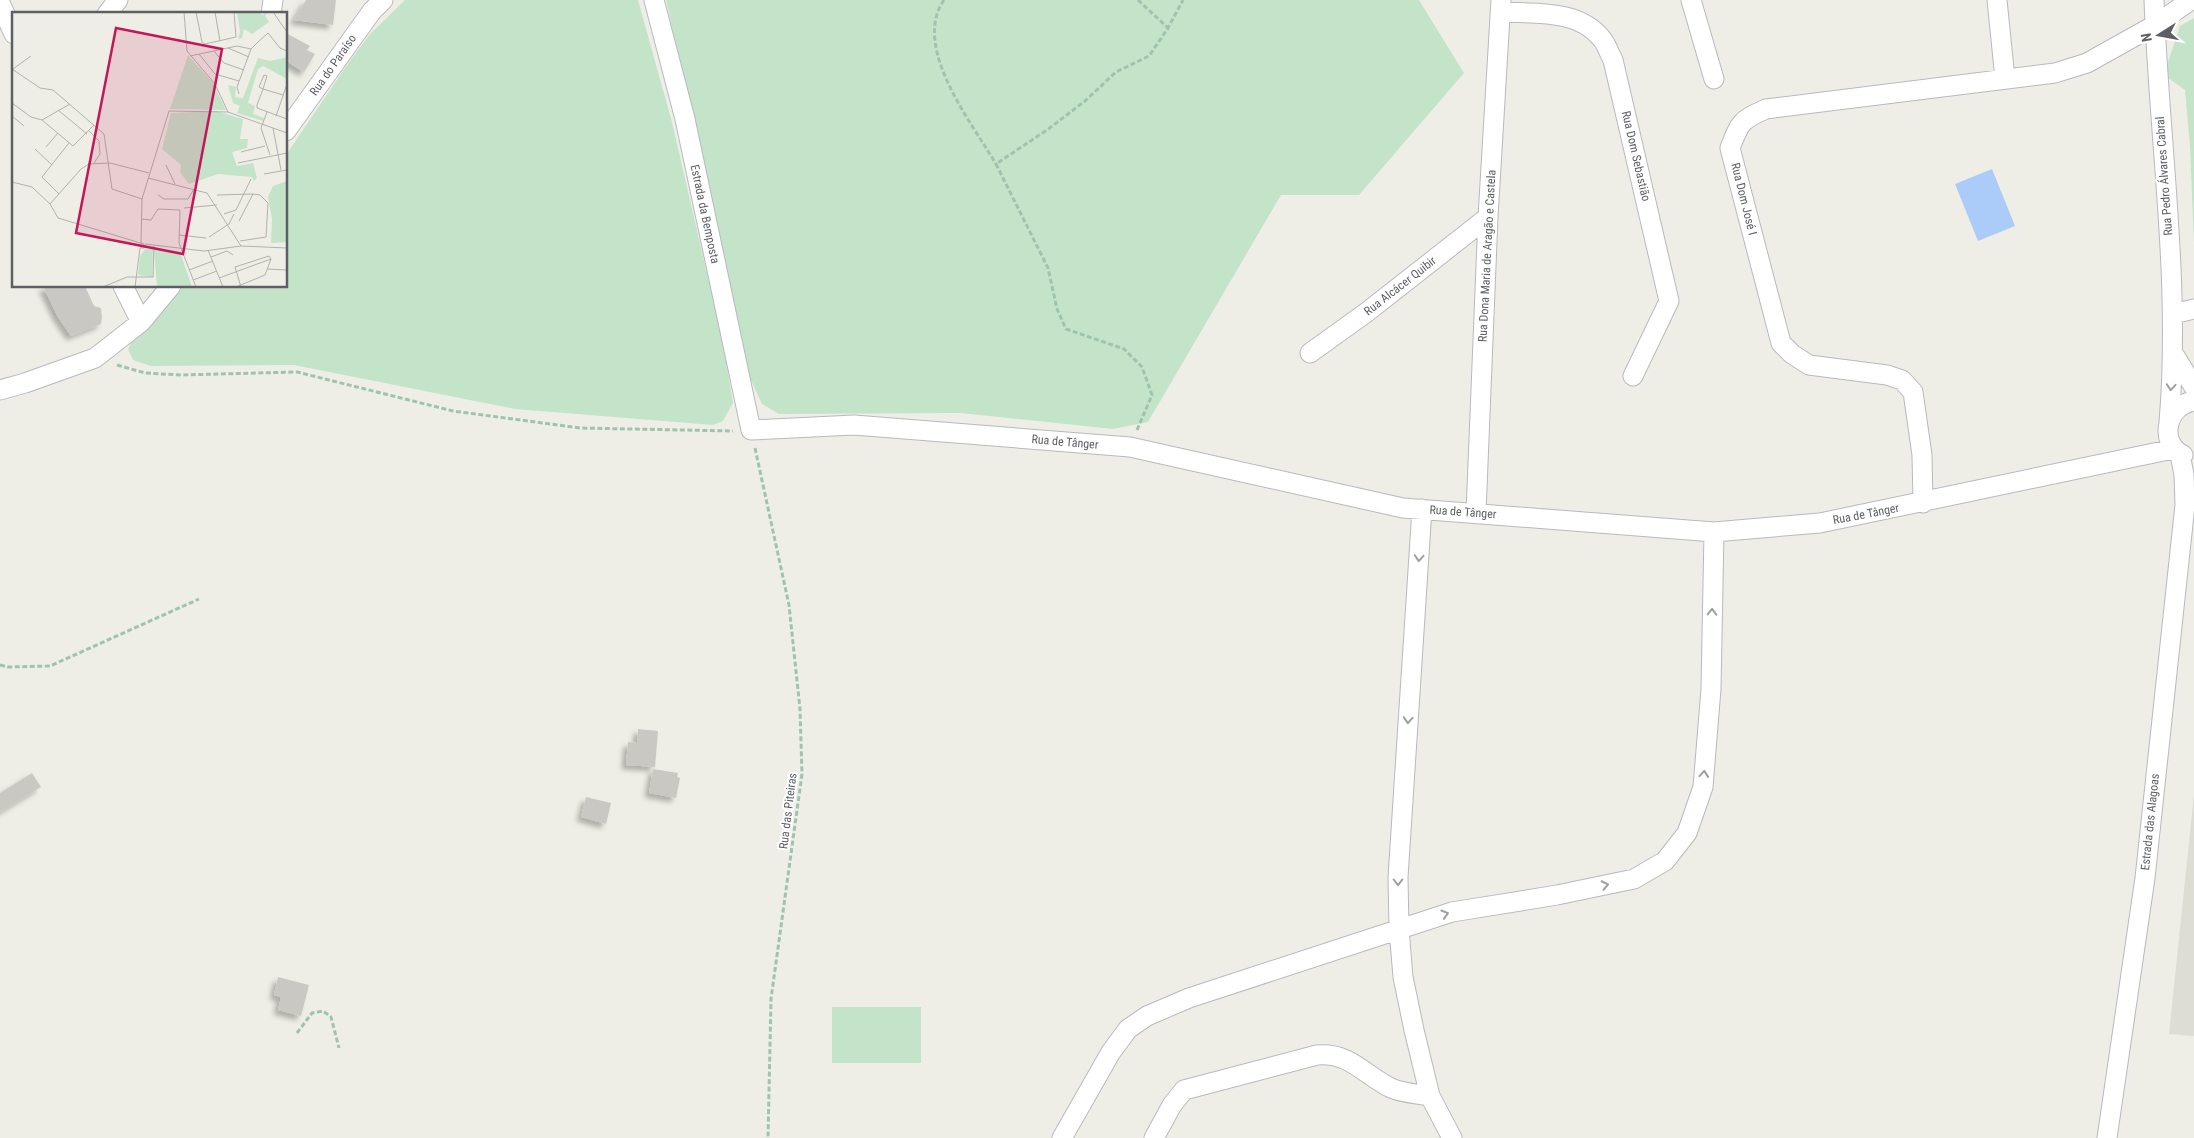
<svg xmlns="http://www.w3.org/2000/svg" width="2194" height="1138" font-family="'Roboto Condensed',sans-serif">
	<defs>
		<filter id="shadow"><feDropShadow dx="-4.5" dy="4.5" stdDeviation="2.5" flood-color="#0004"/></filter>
	</defs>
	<rect width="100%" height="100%" fill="#efeee6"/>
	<path fill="#deddd4" d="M2194 794V1036L2169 1034Z"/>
	<path fill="#c4e4c9" d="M405 0H638L672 122 723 343 733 403 723 421 713 425 515 409 294 365 151 366 133 360 128 349 134 337 181 286H286V155L347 65 370 34Z
		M666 0H1419L1464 73 1359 195H1281L1148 422 1113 429 960 413 779 414 762 404 750 378Z
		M2194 18V244L2190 146 2185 90 2167 77 2166 68 2180 26Z
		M832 1007H921V1063H832Z"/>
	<path fill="#abcbf9" d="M1992 169 2015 226 1978 241 1955 184Z"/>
	<path fill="#cac8c2" filter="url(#shadow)" d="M306 0H336L333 25 294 20Z
		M286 33 310 46 307 50 315 54 304 72 286 61Z
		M43 286H85L94 306 101 308 102 317 101 324 71 336 58 317Z
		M638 729 658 731 655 767 626 765 628 742 637 743Z
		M653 769 678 773 677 777 680 778 676 798 649 793Z
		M32 773 41 787 0 812V793Z
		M586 797 611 803 606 824 581 817Z
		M278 977 309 985 301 1016 278 1010 281 997 274 995Z"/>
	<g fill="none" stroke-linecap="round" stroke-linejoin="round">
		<g stroke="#b8b9be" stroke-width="21">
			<path id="minor" d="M654 0 685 119 751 430 854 425 1130 447 1403 508 1714 532 1820 523 2173 449
				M1691 0 1714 79
				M1997 0 2005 79
				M2154 0C2159 141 2181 281 2169 422
				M0 3 14 34
				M1501 12C1535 14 1579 9 1602 39 1607 45 1609 53 1613 60L1669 301 1633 376
				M107 14 118 0
				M271 14 273 0
				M286 131 372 11 383 0
				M123 286 141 322
				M2173 314 2194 309
				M1310 353 1367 312 1488 217
				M2173 353 2194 387
				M0 390 25 383 95 358 141 322 171 286
				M2183 455C2158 443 2166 405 2194 401
				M1923 503 1922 455 1913 392 1902 380 1887 375 1809 365 1792 354 1781 343 1730 148C1740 122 1741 120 1766 109L2055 73 2087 63 2155 25 2191 0
				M1422 509 1398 877 1399 929 1403 977 1414 1030 1430 1096 1452 1138
				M1476 513 1488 217 1501 0
				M1062 1138 1111 1052 1128 1029 1147 1016 1189 998 1452 912 1557 895 1634 879 1665 861 1687 833 1703 787 1711 689 1714 532
				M1154 1138 1172 1105 1184 1090 1317 1055C1350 1052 1364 1075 1391 1088 1402 1093 1418 1094 1430 1096
				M2107 1138 2145 878 2185 505 2184 475 2180 454"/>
		</g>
		<path stroke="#9ec4af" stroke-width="3" stroke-dasharray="5 2.5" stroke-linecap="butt" d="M944 0C911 47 972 123 996 164
			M1138 0 1168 28
			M117 365 145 373 181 375 297 372 453 411 580 428 733 431
			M1137 430 1152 395 1142 367 1124 349 1066 329 1057 309 1048 268 996 164 1047 130 1085 101 1116 72 1149 56 1168 28 1183 0
			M755 448 789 605 800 709 802 774 771 999 768 1138
			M0 665 8 667 50 666 199 599
			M297 1033 312 1013 323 1011 331 1017 339 1048"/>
		<use href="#minor" stroke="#fff" stroke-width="19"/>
	</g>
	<defs><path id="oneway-chevron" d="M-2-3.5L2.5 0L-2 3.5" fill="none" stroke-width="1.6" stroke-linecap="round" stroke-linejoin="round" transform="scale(1.25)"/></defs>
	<g stroke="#9e9fa3">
		<use href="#oneway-chevron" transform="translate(2171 387) rotate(94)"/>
		<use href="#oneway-chevron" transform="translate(1419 558) rotate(94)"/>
		<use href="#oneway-chevron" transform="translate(1712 612) rotate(-89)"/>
		<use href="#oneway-chevron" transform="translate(1408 720) rotate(94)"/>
		<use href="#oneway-chevron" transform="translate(1704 774) rotate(-85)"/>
		<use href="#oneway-chevron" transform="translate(1398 882) rotate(90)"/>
		<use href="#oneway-chevron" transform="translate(1605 885) rotate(-12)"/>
		<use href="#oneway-chevron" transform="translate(1445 914) rotate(-17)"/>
	</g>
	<g text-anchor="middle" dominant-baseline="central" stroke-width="4" stroke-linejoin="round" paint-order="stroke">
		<g font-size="12" fill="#5d5f65" stroke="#fff">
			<text transform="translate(333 65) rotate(-55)">Rua do Paraíso</text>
			<text transform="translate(1636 156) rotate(77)">Rua Dom Sebastião</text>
			<text transform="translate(2164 176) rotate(-94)">Rua Pedro Álvares Cabral</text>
			<text transform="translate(1744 199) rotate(76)">Rua Dom José I</text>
			<text transform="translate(705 214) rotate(78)">Estrada da Bemposta</text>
			<text transform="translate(1487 256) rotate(-87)">Rua Dona Maria de Aragão e Castela</text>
			<text transform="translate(1400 286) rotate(-38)">Rua Alcácer Quibir</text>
			<text transform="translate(1065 442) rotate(5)">Rua de Tânger</text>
			<text transform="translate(1463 512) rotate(4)">Rua de Tânger</text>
			<text transform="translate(1866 514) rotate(-11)">Rua de Tânger</text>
			<text transform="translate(788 811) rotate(-83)">Rua das Piteiras</text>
			<text transform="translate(2150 822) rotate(-84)">Estrada das Alagoas</text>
		</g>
	</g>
	<g transform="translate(12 12)">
		<rect width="275" height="275" fill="#efeee6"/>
		<path d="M246 0 250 3 256 0 253 4 257 10 240 22 232 17 230 26 226 27 228 20 225 0ZM176 43 201 71 214 98 158 97ZM275 45V67L251 54 246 57 236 91 243 94 241 102 252 106 251 109 225 101 228 94 221 91 216 73 224 75 223 85 231 86 246 46 258 49ZM204 99 231 107 228 127H236L235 136 220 140 225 154 241 151 245 166 242 169 240 165 206 162 177 172 168 160 169 153 150 137 159 101ZM275 169V230L259 231 260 207 256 185 261 174ZM133 237H141L140 265 126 263 128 244ZM142 237 168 240 180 275H145Z" fill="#c4e4c9"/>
		<path fill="none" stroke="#b1b1ae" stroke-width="1" d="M172 0 175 39 203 72 216 100M184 0 190 30 193 32 224 25 222 0M203 0 208 29M261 0 275 20M216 36 237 45M202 39 212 51 232 58M187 42 203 62 227 69M178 44 225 34 239 37M0 57 28 76 41 78 92 122 100 177 130 187M1 57 19 44M251 77 247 75 252 63 255 64 251 77 245 93V96L275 107M251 77 271 83M227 82 225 75 239 37 246 30 256 21 268 36 275 39M0 91 19 105 30 108 58 92M46 98 75 122M255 100 249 116 258 143M0 104 12 114M264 104 275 72M30 108 61 134 82 113M261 116 269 158M77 119 87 129 88 142 82 151M34 135 46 121M23 137 40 153M229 140 253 134M226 151 275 141M154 153 163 172M252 162 275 158M136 166 195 181 229 234M0 170 20 175 38 192 46 206 132 232V236H129L128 232M47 182 30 165 57 131M146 183 152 187H176L182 177M205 183 241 182 248 183 256 191 254 225 228 229M38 192 69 157 77 152 98 151 137 161M172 196 205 193M212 202 224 198 239 167M129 207 139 208 146 197 168 198 167 231 184 275M227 209 241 182M167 223 194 226M197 225 217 212 222 202M129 232 130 187 157 99 216 100 275 121M133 232 192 239 229 234 275 236M196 238 211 275M199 245 215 239 221 243M255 257 275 258M177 258 201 249M207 266 259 247 253 263 224 275M181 268 205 259M91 275 115 265H141L142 234M123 275 128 236M229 275 223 255 257 244 259 247"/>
		<path fill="#c2185b" fill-opacity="0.15" stroke="#c2185b" stroke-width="2.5" d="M104 16 210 37 171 242 64 221Z"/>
		<rect width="275" height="275" fill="none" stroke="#5d5f65" stroke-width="2.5"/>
	</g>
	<g transform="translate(2159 35) rotate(259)" stroke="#ffffff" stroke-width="4" paint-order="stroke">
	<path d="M0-4L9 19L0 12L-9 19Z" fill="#5d5f65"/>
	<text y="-8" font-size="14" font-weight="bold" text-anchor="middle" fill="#5d5f65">N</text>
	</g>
</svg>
